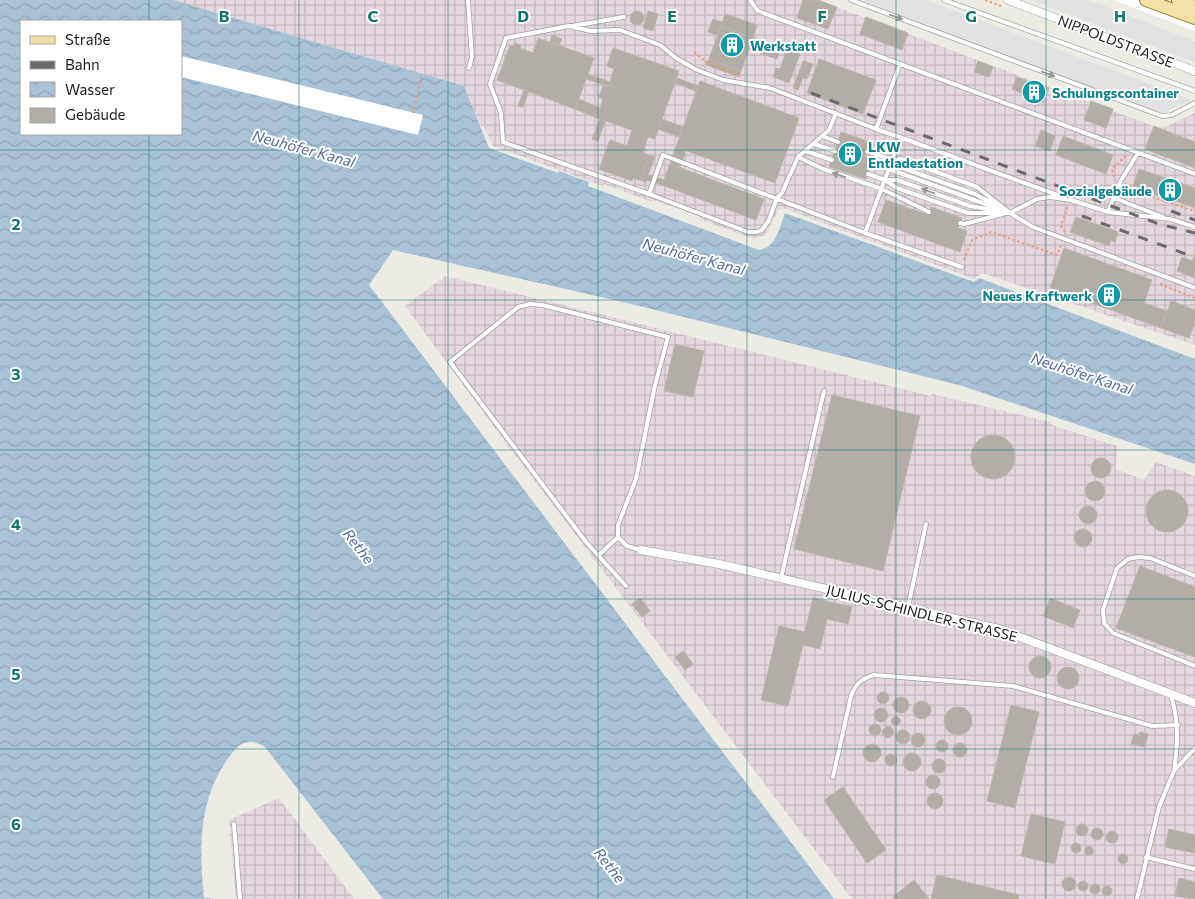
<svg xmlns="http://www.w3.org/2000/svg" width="1195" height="899" font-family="Commissioner,sans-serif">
	<defs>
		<pattern id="industrial-grid" width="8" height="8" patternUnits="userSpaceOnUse" patternTransform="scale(1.25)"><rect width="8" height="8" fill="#e5d7df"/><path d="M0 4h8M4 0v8" fill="none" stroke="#c4b8bf"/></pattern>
		<pattern id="water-waves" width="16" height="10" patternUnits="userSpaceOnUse" patternTransform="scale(1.25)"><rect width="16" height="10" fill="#a9c2d6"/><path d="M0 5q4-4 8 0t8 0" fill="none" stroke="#91a6b7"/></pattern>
	</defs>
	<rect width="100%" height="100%" fill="#edece4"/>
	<path fill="url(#industrial-grid)" d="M173 0H818L1161 129 1195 113V345L982 273 974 279 783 208 778 210 768 231 763 236 754 238 748 237 699 219V216L653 200 652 202 604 184 603 186 493 146 484 127 480 125 464 86Z
		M445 276 931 396 932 394 1051 422 1052 425 1117 446 1116 469 1144 480 1156 462 1195 476V899H852L502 438 405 306Z
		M279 798 354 899H236L229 820Z"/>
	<path fill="#e1e1e1" d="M860 0H926L1192 100 1160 114Z
		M1031 0H1088L1195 41V62Z"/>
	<path fill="url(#water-waves)" fill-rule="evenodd" d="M0 0H173L464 86 489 148 558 173 559 171 589 182 588 186 759 250C777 247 779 228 785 213L974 282 979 278 1195 359V464L959 385 623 302 393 250 369 285 834 899H383L265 747C251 738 241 741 232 753 198 797 199 846 204 898H210V899H0ZM21 21H181V134H21Z"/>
	<path fill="#fff" d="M1113 0H1195V31Z
		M181 56 423 115 418 135 181 77Z"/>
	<path fill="#b2aea7" stroke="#bdb6a8" d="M803 0H818L837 7 828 29 797 18Z
		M648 11 658 14 653 31 643 28Z
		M630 18a7 7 0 1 1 14 0a7 7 0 1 1-14 0Z
		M725 14 757 25 753 38 721 26Z
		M866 17 908 33 902 50 860 34Z
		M713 19 722 22 717 35 708 32Z
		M721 26 753 38 741 71 709 59Z
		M552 35 562 39 559 45 550 42Z
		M538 38 594 58 575 109 497 80 510 45 513 46 515 43 521 45 520 48 533 53Z
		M752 40 780 50 777 59 749 49Z
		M613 48 679 71 655 139 648 137 643 153 649 155 640 180 633 178 632 181 599 169 610 140 627 146 632 130 597 118 603 99 599 97 603 86 608 87 614 69 607 66Z
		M787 49 800 54 789 83 773 77 776 68 780 69Z
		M709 59 741 71 739 77 706 65Z
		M819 59 876 80 863 114 807 93Z
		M803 61 813 64 807 79 803 78 798 90 793 88Z
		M978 61 993 67 989 77 974 72Z
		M588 74 610 82 608 86 586 79Z
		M1017 77 1049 88 1043 103 1012 89Z
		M677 78 698 86 696 91 675 83Z
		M700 81 799 118 775 183 676 147Z
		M524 90 529 91 523 107 518 106Z
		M579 99 600 108 597 118 575 109Z
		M1091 101 1113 109 1106 128 1084 120Z
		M600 119 605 121 598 141 592 139Z
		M662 119 683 127 679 137 658 129Z
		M1154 126 1195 142V168L1145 149Z
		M1041 130 1055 136 1050 151 1035 146Z
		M841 132 870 142 865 157 873 160 866 179 829 167Z
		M1063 136 1113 155 1106 174 1056 155Z
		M676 147 686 150 680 168 670 164Z
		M649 155 655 157 648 175 664 180 662 185 647 180 646 182 640 180Z
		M670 164 764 199 756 220 662 185Z
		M1139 169 1195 188V208L1173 200V201L1133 186Z
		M886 200 928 215 931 207 962 218 958 228 967 231 960 252 878 222Z
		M1076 217 1118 232 1115 242 1111 240 1109 246 1070 232Z
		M1064 248 1152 280 1144 303 1167 311 1161 328 1050 288Z
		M1195 254V278L1177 271 1182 257 1192 261Z
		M1171 301 1195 310V322L1189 338 1161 328Z
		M675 344 704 351 693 397 664 391Z
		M832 395 920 416 883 571 794 549Z
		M971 457a22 22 0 1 1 44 0a22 22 0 1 1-44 0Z
		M1091 468a10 10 0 1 1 20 0a10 10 0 1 1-20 0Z
		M1085 491a10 10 0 1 1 20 0a10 10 0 1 1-20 0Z
		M1146 511a21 21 0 1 1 42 0a21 21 0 1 1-42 0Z
		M1079 515a9 9 0 1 1 18 0a9 9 0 1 1-18 0Z
		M1074 538a9 9 0 1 1 18 0a9 9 0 1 1-18 0Z
		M1140 566 1195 587V657L1116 628Z
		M640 598 650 611 642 617 632 604Z
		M813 598 852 607 848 624 827 619 820 649 803 645 788 706 761 700 779 626 805 632Z
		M1050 598 1080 610 1073 628 1043 616Z
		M683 651 693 664 685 670 675 657Z
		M1029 667a11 11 0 1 1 22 0a11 11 0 1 1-22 0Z
		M1057 678a11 11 0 1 1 22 0a11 11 0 1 1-22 0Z
		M877 698a6 6 0 1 1 12 0a6 6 0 1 1-12 0Z
		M893 705a8 8 0 1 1 16 0a8 8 0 1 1-16 0Z
		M913 710a9 9 0 1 1 18 0a9 9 0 1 1-18 0Z
		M1011 705 1039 712 1015 808 987 801Z
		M944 721a14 14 0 1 1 28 0a14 14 0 1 1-28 0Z
		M874 715a7 7 0 1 1 14 0a7 7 0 1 1-14 0Z
		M891.5 721a4.5 4.5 0 1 1 9 0a4.5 4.5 0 1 1-9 0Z
		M869 730a6 6 0 1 1 12 0a6 6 0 1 1-12 0Z
		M882.5 732a5.5 5.5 0 1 1 11 0a5.5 5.5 0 1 1-11 0Z
		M896 737a7 7 0 1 1 14 0a7 7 0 1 1-14 0Z
		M1140 732 1148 734 1145 747 1131 744 1134 734 1139 735Z
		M911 740a7 7 0 1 1 14 0a7 7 0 1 1-14 0Z
		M936 746a6 6 0 1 1 12 0a6 6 0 1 1-12 0Z
		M953 750a7 7 0 1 1 14 0a7 7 0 1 1-14 0Z
		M863 753a9 9 0 1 1 18 0a9 9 0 1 1-18 0Z
		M903 762a9 9 0 1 1 18 0a9 9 0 1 1-18 0Z
		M885 760a6 6 0 1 1 12 0a6 6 0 1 1-12 0Z
		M932 766a7 7 0 1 1 14 0a7 7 0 1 1-14 0Z
		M926 782a7 7 0 1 1 14 0a7 7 0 1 1-14 0Z
		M843 787 886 850 867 863 824 800Z
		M927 801a8 8 0 1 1 16 0a8 8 0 1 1-16 0Z
		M1031 814 1065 822 1055 864 1021 856Z
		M1076 830a6 6 0 1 1 12 0a6 6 0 1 1-12 0Z
		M1091 834a6 6 0 1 1 12 0a6 6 0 1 1-12 0Z
		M1169 829 1195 835V853L1165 847Z
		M1106 837a6 6 0 1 1 12 0a6 6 0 1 1-12 0Z
		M1071 848a5 5 0 1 1 10 0a5 5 0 1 1-10 0Z
		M1084.5 851a4.5 4.5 0 1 1 9 0a4.5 4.5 0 1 1-9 0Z
		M1118 859a5 5 0 1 1 10 0a5 5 0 1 1-10 0Z
		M937 875 1019 895 1018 899H931Z
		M1062 884a7 7 0 1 1 14 0a7 7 0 1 1-14 0Z
		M1179 878 1195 882V899L1175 896Z
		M914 880 929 899H894L893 897Z
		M1078 886a5 5 0 1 1 10 0a5 5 0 1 1-10 0Z
		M1090 889a5 5 0 1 1 10 0a5 5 0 1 1-10 0Z
		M1102 891a5 5 0 1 1 10 0a5 5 0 1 1-10 0Z"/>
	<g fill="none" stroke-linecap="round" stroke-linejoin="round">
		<g stroke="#a1a1a1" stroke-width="5.5">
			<path id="lane" d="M468 0 472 57 469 68
				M750 0 758 11 1195 174
				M851 0 1162 116 1172 115 1195 103
				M944 0 1195 91
				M572 26 624 17
				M836 113 829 130 798 157 782 193 777 198 769 220 762 230 757 232H748L649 194 503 142 501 113 490 84 506 38 569 26 591 31 620 30 660 45 676 58 695 69 723 80 770 88 876 129 902 138
				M876 129 900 64
				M822 136 838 142
				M814 144 835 151
				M806 151 832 160
				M867 151 892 160 901 159 977 187 1010 213 1037 199 1050 197 1071 200 1108 212 1170 219 1195 227
				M798 157 823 169 882 189 929 212
				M892 160 897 166 975 194 1001 208
				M872 163 1002 210
				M868 174 885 180 897 188 968 213H1010L970 206 897 180H885
				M649 194 663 155 865 233 962 267
				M1114 198 1163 217
				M1108 212 1120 182 1138 153
				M1010 213 1033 227 1195 288
				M960 223 964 224 1003 214
				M865 233 892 160 902 138 1063 197
				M599 555 618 537
				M1195 576 1150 558 1138 557 1128 559 1117 568 1103 610 1104 623 1113 633 1195 666
				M781 578 824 391
				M626 586 586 542 450 362 518 307 530 304 542 305 668 337 655 385 636 479 618 525V537L627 546 640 550
				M908 607 926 524
				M1171 695C1179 723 1178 743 1174 771
				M833 777 851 696C856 683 861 679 874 675L1013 686 1152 726 1178 725
				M234 824 240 899
				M1146 857 1195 869
				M1137 899 1159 807 1174 771 1195 748"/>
		</g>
		<g stroke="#a1a1a1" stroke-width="9">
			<path id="street" d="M1008 0 1195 71
				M641 550 719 564 999 629 1195 703"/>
		</g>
		<g stroke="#857811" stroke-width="14">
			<path id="primary" d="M1146 0 1195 18
				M1178 0 1195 7"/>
		</g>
		<path stroke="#e99d79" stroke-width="2" stroke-dasharray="2.5 2.5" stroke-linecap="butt" d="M985 0 1001 6
			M694 52 706 62 740 75
			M413 113 422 74
			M1114 177 1112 169 1126 156
			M1125 184 1158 199 1195 211
			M1065 232 1061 226 1068 206
			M964 260 972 240 991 232 1057 255 1061 245
			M1161 283 1162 285 1195 298
			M1195 300V301"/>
		<use href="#lane" stroke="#fff" stroke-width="4"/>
		<use href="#street" stroke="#fff" stroke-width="8"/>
		<use href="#primary" stroke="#f1e1a6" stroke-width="12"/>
		<path stroke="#6b6b6b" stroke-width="3" stroke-dasharray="10 10" stroke-linecap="butt" d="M811 93 1159 224 1195 233
			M1171 211 1195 220
			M1082 216 1194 257"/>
	</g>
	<defs><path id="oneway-solid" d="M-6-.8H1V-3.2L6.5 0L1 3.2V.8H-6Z" transform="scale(1.25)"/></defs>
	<g fill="#999">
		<use href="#oneway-solid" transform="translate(896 17) rotate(20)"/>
		<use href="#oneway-solid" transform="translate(1048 74) rotate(20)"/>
		<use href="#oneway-solid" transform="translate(839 175) rotate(-161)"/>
		<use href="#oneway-solid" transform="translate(928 191) rotate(-160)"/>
	</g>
	<path fill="none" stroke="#0f766e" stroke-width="1" stroke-opacity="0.55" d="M149 0V21M299 0V899M448 0V899M598 0V899M747 0V899M896 0V899M1046 0V899M149 134V899M0 150H1195M0 300H1195M0 450H1195M0 599H1195M0 749H1195"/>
	<defs>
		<g id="building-disc" transform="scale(1.25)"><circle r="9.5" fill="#0f9aa8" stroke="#fff"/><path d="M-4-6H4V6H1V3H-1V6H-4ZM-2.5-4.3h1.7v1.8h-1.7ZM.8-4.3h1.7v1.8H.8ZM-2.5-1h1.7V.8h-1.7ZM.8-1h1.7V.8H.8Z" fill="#fff"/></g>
	</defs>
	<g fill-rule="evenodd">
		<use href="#building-disc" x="732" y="45"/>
		<use href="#building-disc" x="1034" y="92"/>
		<use href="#building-disc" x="850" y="154"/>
		<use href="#building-disc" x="1170" y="190"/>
		<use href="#building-disc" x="1109" y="295"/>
	</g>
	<g text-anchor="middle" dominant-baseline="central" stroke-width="4" stroke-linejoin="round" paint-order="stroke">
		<g font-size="14" fill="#1d1d1d" stroke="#fff">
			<text transform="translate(1116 41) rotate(21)">NIPPOLDSTRASSE</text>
			<text transform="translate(922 613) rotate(14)">JULIUS-SCHINDLER-STRASSE</text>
		</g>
		<g font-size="14" font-weight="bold" fill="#0d838f" stroke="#fff" text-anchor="start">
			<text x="750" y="45">Werkstatt</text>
			<text x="1052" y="92">Schulungscontainer</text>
			<text x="868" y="146">LKW<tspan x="868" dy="16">Entladestation</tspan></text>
			<text x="1152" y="190" text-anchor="end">Sozialgebäude</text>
			<text x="1092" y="295" text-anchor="end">Neues Kraftwerk</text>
		</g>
		<g font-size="15" font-style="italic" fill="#556aa1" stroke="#fff">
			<text transform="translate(304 148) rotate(15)">Neuhöfer Kanal</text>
			<text transform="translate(694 256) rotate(15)">Neuhöfer Kanal</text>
			<text transform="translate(1082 373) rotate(18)">Neuhöfer Kanal</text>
			<text transform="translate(359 546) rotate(52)">Rethe</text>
			<text transform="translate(610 865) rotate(52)">Rethe</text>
		</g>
	</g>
	<g font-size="16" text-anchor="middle" font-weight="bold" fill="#0f766e" stroke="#fff" stroke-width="4" stroke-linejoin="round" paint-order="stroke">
		<text x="224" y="22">B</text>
		<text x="373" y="22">C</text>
		<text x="523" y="22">D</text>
		<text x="672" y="22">E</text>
		<text x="822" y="22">F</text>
		<text x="971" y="22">G</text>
		<text x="1120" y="22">H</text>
		<text x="16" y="230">2</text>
		<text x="16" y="380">3</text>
		<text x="16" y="530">4</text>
		<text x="16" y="680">5</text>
		<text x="16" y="830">6</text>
	</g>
	<rect x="20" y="20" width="162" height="115" fill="#ffffff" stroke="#a5a5a5"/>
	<rect x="30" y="36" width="25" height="8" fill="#f1e1a6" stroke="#a5a5a5"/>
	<text x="65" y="45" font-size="15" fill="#1d1d1d">Straße</text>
	<rect x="30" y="61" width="25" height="8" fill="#6b6b6b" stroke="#a5a5a5"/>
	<text x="65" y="70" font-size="15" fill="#1d1d1d">Bahn</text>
	<rect x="30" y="82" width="25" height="15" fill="url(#water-waves)" stroke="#a5a5a5"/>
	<text x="65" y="95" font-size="15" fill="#1d1d1d">Wasser</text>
	<rect x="30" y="108" width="25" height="15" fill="#b2aea7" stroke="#a5a5a5"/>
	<text x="65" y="120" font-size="15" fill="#1d1d1d">Gebäude</text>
</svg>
